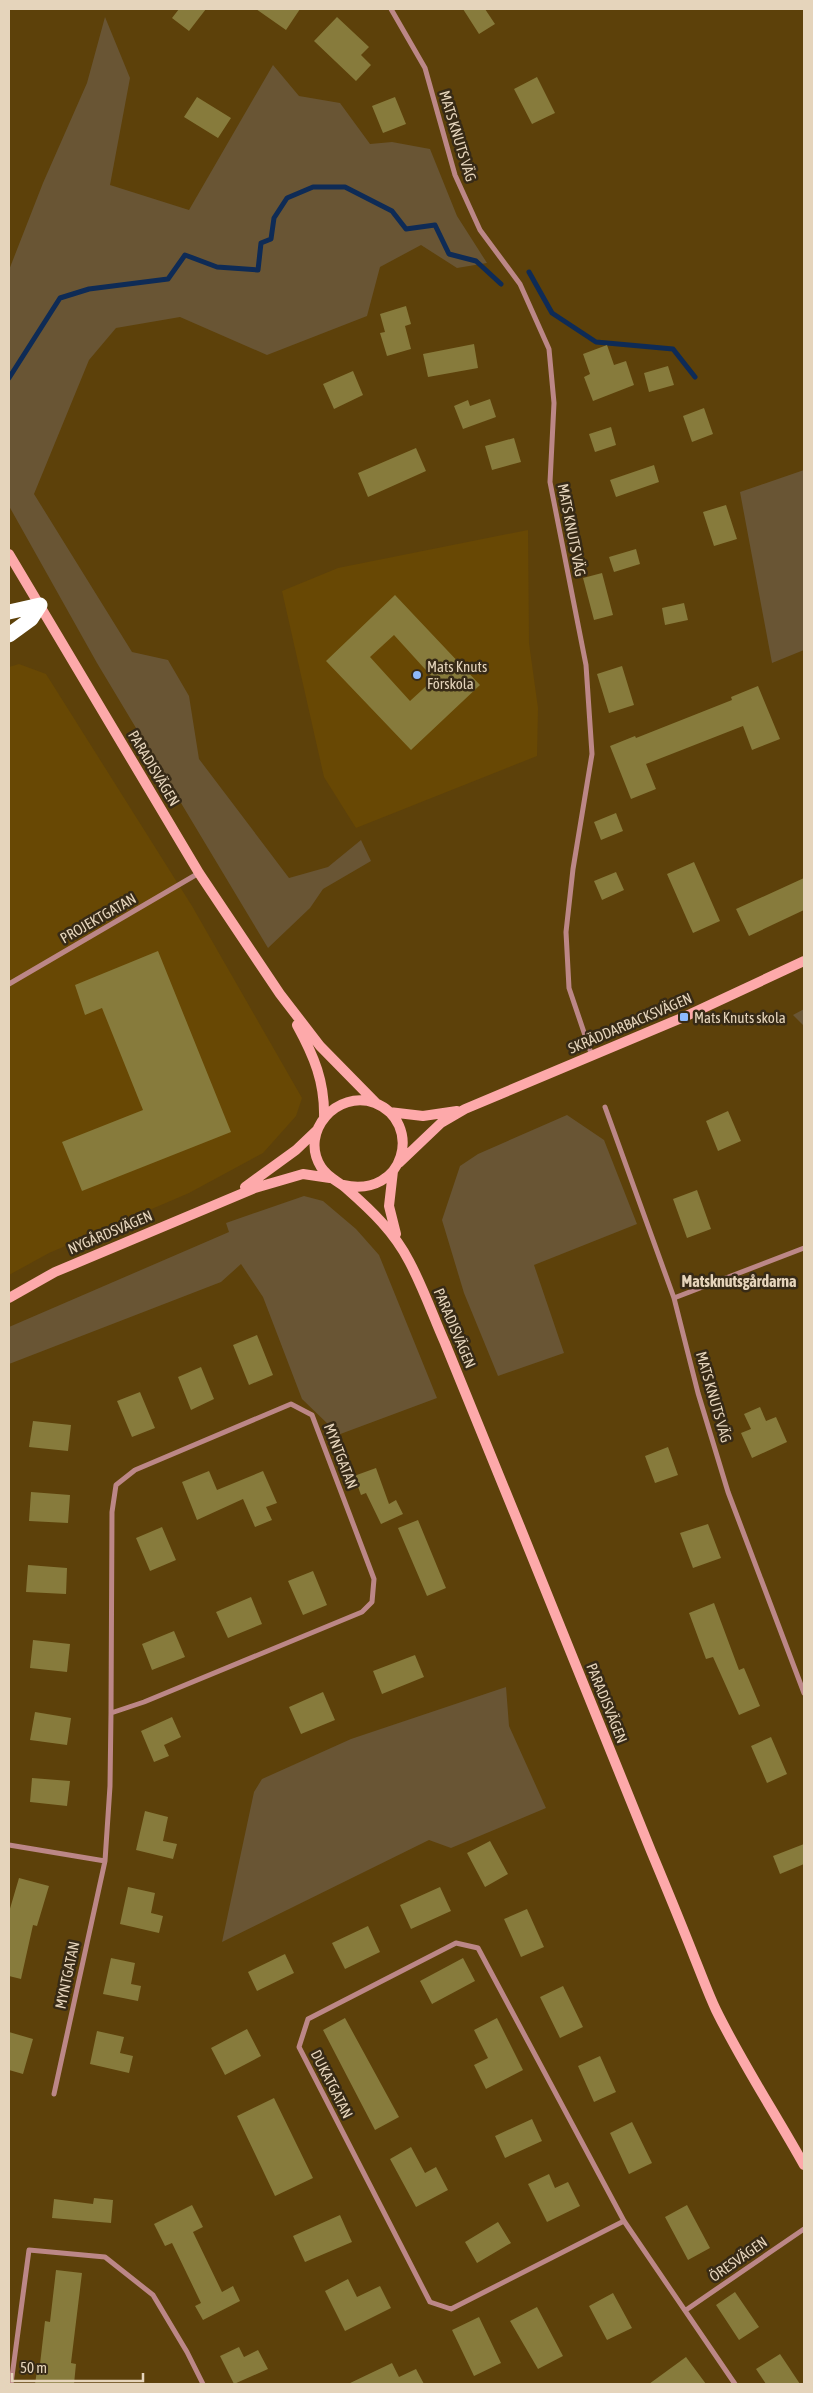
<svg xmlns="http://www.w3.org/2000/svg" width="813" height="2393" font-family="'Asap Condensed',sans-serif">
	<rect width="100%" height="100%" fill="#5d410a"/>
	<path fill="#684804" d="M528 530 529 643 538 708 537 756 356 828 324 777 282 591 338 568Z
		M19 664 46 674 192 906 302 1098 296 1116 263 1153 189 1193 49 1253 9 1275V667Z"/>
	<path fill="#695534" d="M105 17 130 78 110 185 189 210 273 65 299 96 340 103 370 144 392 142 430 149 457 216 487 263 457 268 421 245 380 267 367 316 267 355 180 317 116 328 89 360 34 494 132 652 168 660 189 696 199 759 289 878 328 867 361 840 371 861 323 889 310 908 268 948 97 663 9 506V270L43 183 87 83Z
		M804 470V650L772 663 740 492Z
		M804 1009V1026L793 1015Z
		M567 1115 604 1140 637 1224 534 1265 564 1353 498 1376 464 1293 442 1220 460 1166 478 1154Z
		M304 1196 323 1201 356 1229 379 1255 437 1398 335 1436 332 1428 302 1399 263 1297 241 1264 221 1282 9 1364V1327L229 1232 226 1223Z
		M506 1687 509 1726 546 1808 451 1848 429 1840 222 1942 254 1792 262 1779 351 1739Z"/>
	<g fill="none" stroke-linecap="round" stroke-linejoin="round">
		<path stroke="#0e2b56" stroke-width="5" d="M529 272 552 313 596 342 673 349 695 377
			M9 378 60 298 89 289 168 279 185 255 217 267 258 270 261 243 271 239 274 218 287 198 313 187H345L392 211 406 229 435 225 449 254 476 261 501 284"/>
	</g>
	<path fill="#877b3c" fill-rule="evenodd" d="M179 9H206L189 31 172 18Z
		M256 9H300L286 30Z
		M463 9H485L495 24 479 34Z
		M337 17 369 47 361 55 371 65 356 81 314 41Z
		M537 77 555 113 532 124 514 89Z
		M197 97 231 118 218 138 184 117Z
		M395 97 406 124 383 133 372 106Z
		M406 306 411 324 405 326 411 349 387 356 380 333 385 332 380 314Z
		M474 344 478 368 428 377 423 354Z
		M607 345 614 365 626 361 634 385 593 401 584 377 590 374 583 354Z
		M668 366 674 385 649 392 644 373Z
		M353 371 363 395 334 409 323 384Z
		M490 399 496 417 463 429 454 406 468 400 470 406Z
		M704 408 713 434 692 442 683 416Z
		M611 427 616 445 595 452 589 434Z
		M514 438 521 462 492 470 485 446Z
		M416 448 426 471 368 497 358 473Z
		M654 465 659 482 616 497 610 480Z
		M726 505 737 539 714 546 703 512Z
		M636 549 640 564 614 572 609 557Z
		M602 573 613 615 594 620 583 578Z
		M395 595 480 685 411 750 326 661ZM394 635 434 679 410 701 370 657Z
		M684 603 688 620 665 625 662 608Z
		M622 666 634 705 609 713 597 674Z
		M758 686 780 739 752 750 743 726 646 764 656 789 631 799 610 746 635 736 636 738 732 700 731 697Z
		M616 813 623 831 601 840 594 822Z
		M694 862 720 921 693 933 667 874Z
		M616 872 624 890 602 900 594 881Z
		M804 878V910L749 936 736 909Z
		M158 951 231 1132 82 1191 62 1142 143 1110 102 1008 85 1015 75 985Z
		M728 1111 741 1141 718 1151 706 1121Z
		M697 1190 711 1229 687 1238 673 1199Z
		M257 1335 273 1375 249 1385 233 1345Z
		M201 1367 214 1399 191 1410 178 1377Z
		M140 1392 155 1428 132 1437 117 1401Z
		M760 1407 766 1421 776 1417 787 1442 752 1458 741 1433 751 1429 744 1414Z
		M33 1421 71 1425 68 1451 29 1447Z
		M668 1447 678 1475 655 1483 645 1456Z
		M376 1468 389 1504 396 1500 403 1514 381 1524 366 1493 361 1495 354 1476Z
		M209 1471 217 1490 263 1471 277 1503 266 1507 272 1520 255 1527 243 1499 197 1520 182 1482Z
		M31 1492 70 1495 68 1523 29 1521Z
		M418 1520 446 1588 427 1596 398 1528Z
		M708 1524 721 1558 693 1568 680 1533Z
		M162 1527 176 1560 150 1571 136 1538Z
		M28 1565 67 1568 66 1594 26 1592Z
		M313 1571 327 1605 303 1615 288 1581Z
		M251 1597 262 1624 228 1638 216 1612Z
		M714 1603 739 1670 744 1668 760 1706 739 1715 713 1657 706 1659 689 1613Z
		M174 1631 185 1657 152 1670 142 1644Z
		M33 1640 70 1644 67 1672 30 1668Z
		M415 1655 424 1677 382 1694 373 1671Z
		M323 1692 335 1720 301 1734 289 1707Z
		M35 1712 71 1718 67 1745 30 1740Z
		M172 1717 181 1737 164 1745 169 1756 154 1762 141 1731Z
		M771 1737 787 1774 767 1783 751 1746Z
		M32 1778 70 1781 67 1806 30 1802Z
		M145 1811 168 1817 163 1841 177 1844 173 1859 136 1850Z
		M490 1841 508 1874 485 1887 467 1853Z
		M804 1844V1864L780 1874 773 1856Z
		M19 1878 49 1886 37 1926 33 1925 21 1979 9 1976V1912Z
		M128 1887 155 1893 151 1913 163 1916 159 1933 120 1924Z
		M440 1887 451 1911 411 1929 400 1905Z
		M527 1909 544 1947 521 1957 504 1919Z
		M368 1926 380 1952 345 1969 332 1943Z
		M285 1954 294 1973 257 1991 248 1972Z
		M111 1958 135 1963 131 1984 141 1986 138 2001 103 1994Z
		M463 1958 475 1981 432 2004 420 1981Z
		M563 1986 583 2027 560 2038 540 1997Z
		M345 2018 399 2117 375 2130 323 2030Z
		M497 2018 523 2070 486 2089 474 2065 488 2058 474 2030Z
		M247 2029 261 2056 225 2075 211 2048Z
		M97 2031 124 2037 120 2053 133 2056 129 2073 90 2064Z
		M9 2032 33 2039 23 2074 9 2070Z
		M600 2056 616 2092 594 2102 578 2066Z
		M274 2098 313 2178 275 2196 237 2116Z
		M532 2119 542 2141 505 2158 495 2136Z
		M632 2122 652 2163 629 2174 610 2133Z
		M411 2147 425 2173 436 2167 448 2190 416 2207 390 2159Z
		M549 2174 555 2188 568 2182 580 2206 547 2222 528 2184Z
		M94 2198 113 2200 111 2223 52 2218 54 2199 93 2204Z
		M192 2205 203 2227 193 2232 222 2292 233 2286 240 2301 203 2320 195 2306 201 2303 172 2243 165 2246 154 2224Z
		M687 2205 710 2248 688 2260 665 2217Z
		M340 2215 352 2242 305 2262 293 2236Z
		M498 2222 511 2243 477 2263 465 2242Z
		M56 2270 82 2273 71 2363 76 2364 74 2384H35L38 2364H40L45 2321 50 2322Z
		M348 2279 357 2297 380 2286 391 2308 345 2331 325 2291Z
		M735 2292 759 2327 739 2340 716 2305Z
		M613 2293 632 2328 607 2340 589 2306Z
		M537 2307 563 2356 538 2369 510 2321Z
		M479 2317 501 2363 474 2376 452 2330Z
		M239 2347 244 2357 258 2350 268 2369 234 2384 220 2356Z
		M780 2354 800 2384H766L756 2369Z
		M686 2357 706 2384H649Z
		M392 2363 399 2377 416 2369 424 2384H348Z"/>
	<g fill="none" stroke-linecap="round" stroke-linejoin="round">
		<path stroke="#bc8787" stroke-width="5" d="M391 9 425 68 455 175 480 230 520 284 549 349 554 403 550 482 586 665 592 754 573 869 566 932 569 988 592 1056
			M9 984 199 873
			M605 1107 674 1298 698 1393 728 1492 804 1693
			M674 1298 804 1248
			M9 1845 105 1861
			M54 2094 105 1861 110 1786 111 1713 144 1702 362 1612 372 1602 374 1579 312 1415 291 1404 135 1470 116 1485 112 1512 111 1713
			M624 2221 451 2309 430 2302 299 2047 308 2019 456 1943 478 1948 624 2221 735 2384
			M686 2310 804 2229
			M11 2384 29 2250 105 2257 153 2295 187 2352 203 2384"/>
		<path stroke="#fda9aa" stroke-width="10" d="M9 554 199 873 280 994 320 1046 376 1103
			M297 1025C314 1056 325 1082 324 1118
			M389 1112 423 1116 457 1111
			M399 1163 441 1123 465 1109 684 1017 804 961
			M393 1171 389 1206 396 1234
			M343 1185C406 1199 423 1122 375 1103 337 1089 299 1132 321 1167 328 1178 338 1181 347 1189 372 1211 394 1232 409 1261 423 1287 433 1316 445 1343 470 1404 495 1465 520 1527 564 1635 607 1743 651 1851 666 1887 681 1923 695 1959 702 1976 708 1993 716 2010 742 2063 775 2113 804 2165
			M245 1187 296 1150 317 1130
			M9 1298 55 1272 255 1188 303 1174 330 1178"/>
		<path stroke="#fff" stroke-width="15" d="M9 612 40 605
			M9 635 31 619 40 605"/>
	</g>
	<g fill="#8db9fc" stroke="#372a16" stroke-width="2">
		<circle cx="417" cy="675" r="5"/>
		<rect x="679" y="1012" width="10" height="10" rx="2.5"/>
	</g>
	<g text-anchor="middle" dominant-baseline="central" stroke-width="5" stroke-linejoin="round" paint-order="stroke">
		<g font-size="15" fill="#e5d4bb" stroke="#372a16">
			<text transform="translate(458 136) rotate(73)">MATS KNUTS VÄG</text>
			<text transform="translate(572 530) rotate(79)">MATS KNUTS VÄG</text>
			<text transform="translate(154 768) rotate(59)">PARADISVÄGEN</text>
			<text transform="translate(98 918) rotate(-30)">PROJEKTGATAN</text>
			<text transform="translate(630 1023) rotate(-23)">SKRÄDDARBACKSVÄGEN</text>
			<text transform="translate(110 1232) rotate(-23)">NYGÅRDSVÄGEN</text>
			<text transform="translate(455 1328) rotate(67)">PARADISVÄGEN</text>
			<text transform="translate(714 1397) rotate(74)">MATS KNUTS VÄG</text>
			<text transform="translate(341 1456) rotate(69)">MYNTGATAN</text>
			<text transform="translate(607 1703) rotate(68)">PARADISVÄGEN</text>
			<text transform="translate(67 1975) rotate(-78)">MYNTGATAN</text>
			<text transform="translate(332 2084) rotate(63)">DUKATGATAN</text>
			<text transform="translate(738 2259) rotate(-35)">ÖRESVÄGEN</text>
		</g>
		<g font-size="15" fill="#e5d4bb" stroke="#372a16" text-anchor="start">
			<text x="427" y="666">Mats Knuts<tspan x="427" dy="17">Förskola</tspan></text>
			<text x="694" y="1017">Mats Knuts skola</text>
		</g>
		<g font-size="16" font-weight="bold" fill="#e5d4bb" stroke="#372a16">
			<text x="739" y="1281">Matsknutsgårdarna</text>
		</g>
	</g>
	<rect width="813" height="2393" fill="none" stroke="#e5d4bb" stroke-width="20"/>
	<path d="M12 2373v8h131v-8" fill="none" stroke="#e5d4bb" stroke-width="2.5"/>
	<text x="20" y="2373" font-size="15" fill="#e5d4bb" stroke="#372a16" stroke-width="4" paint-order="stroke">50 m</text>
</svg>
